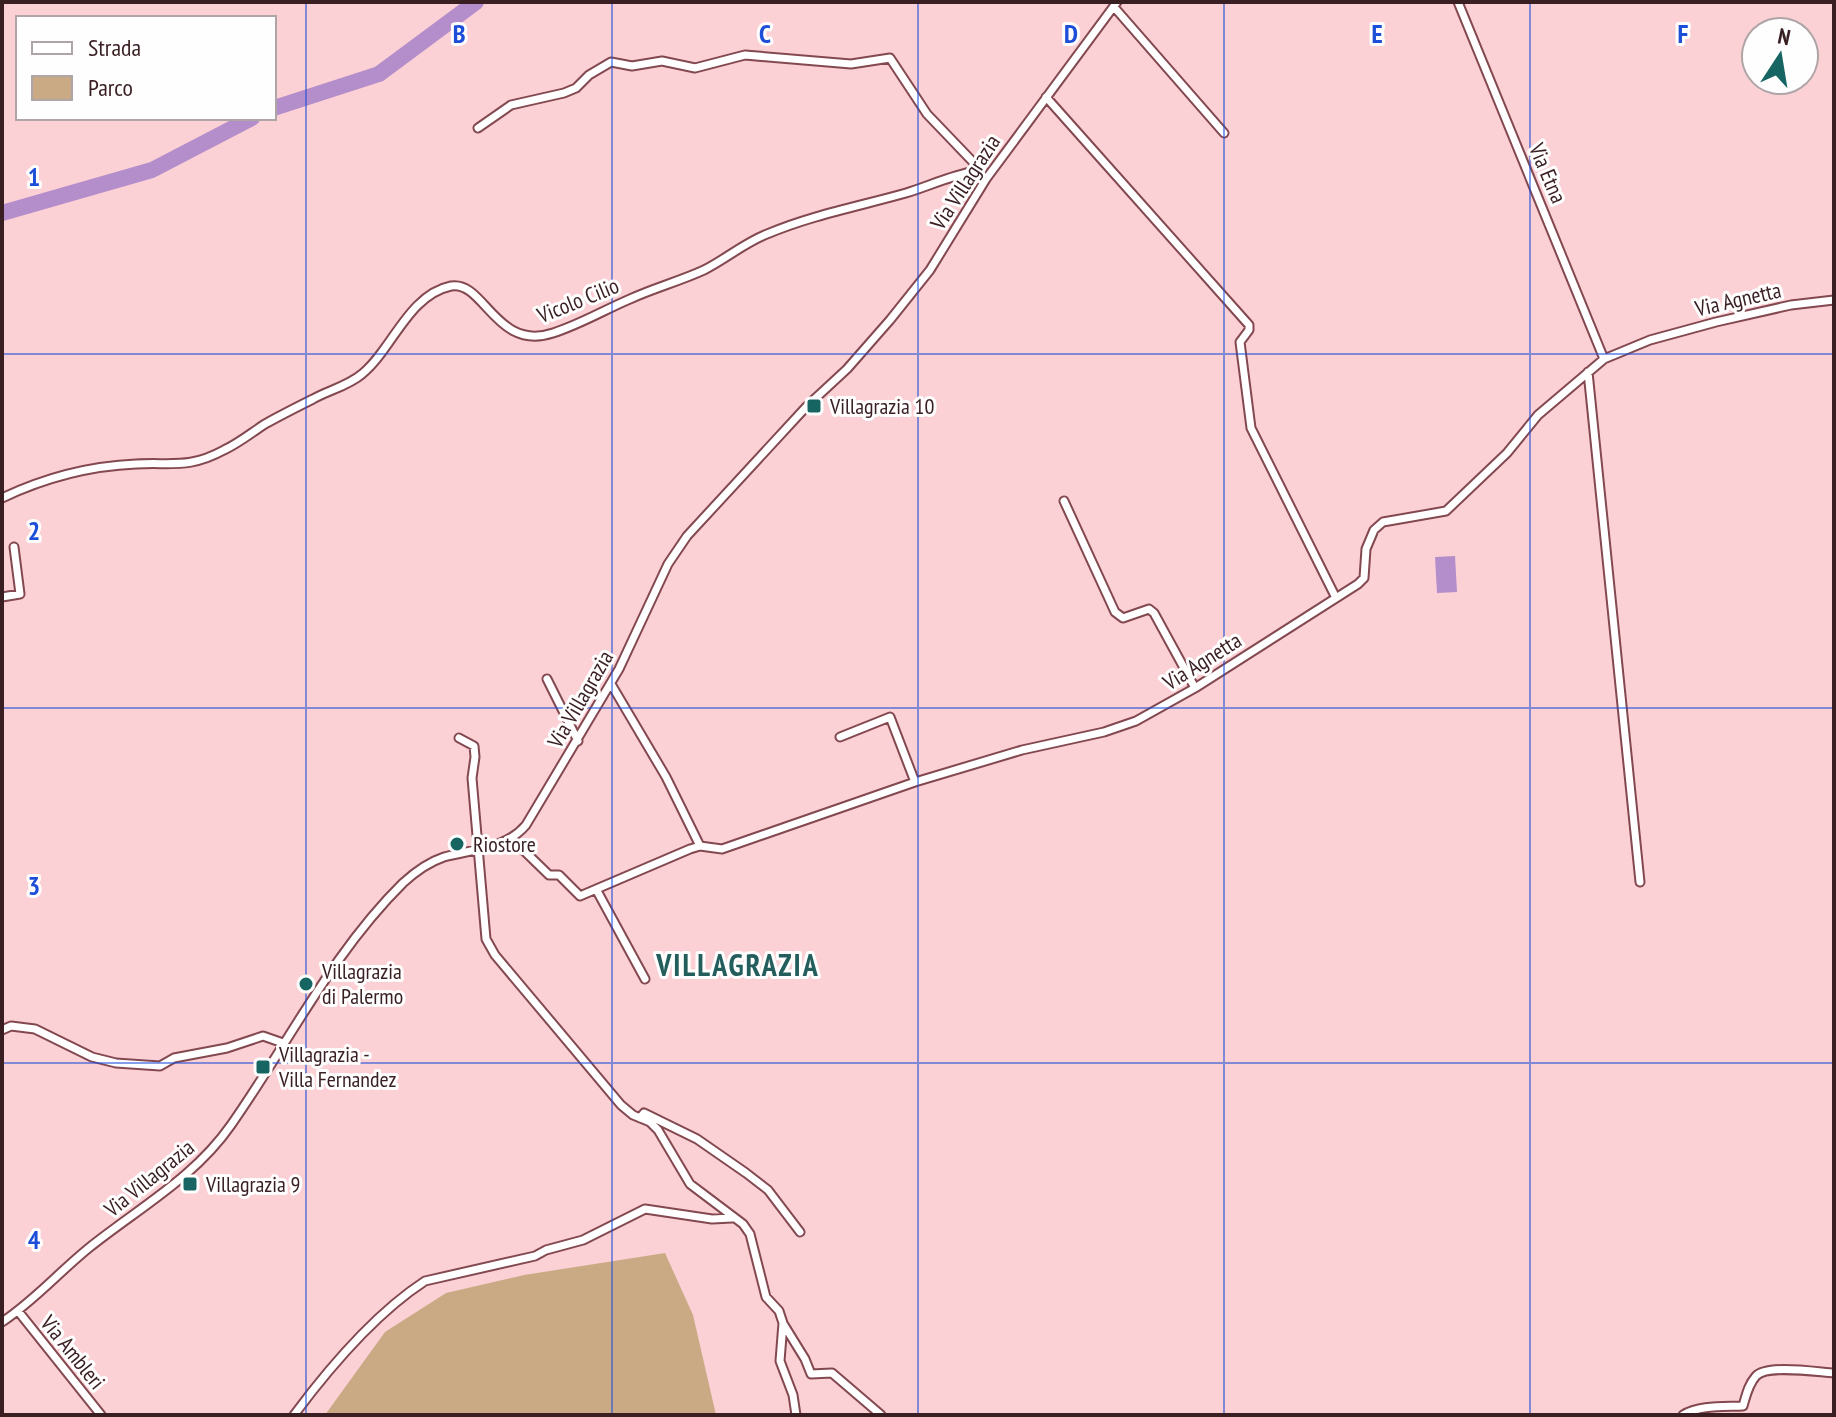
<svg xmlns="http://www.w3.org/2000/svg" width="1836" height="1417" font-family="'PT Sans Narrow',sans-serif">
	<rect width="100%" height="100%" fill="#fbd1d5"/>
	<path fill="#c9aa85" d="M665 1253 693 1315 716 1415H325L385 1332 446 1293 524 1275Z"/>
	<path fill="#b48dcb" d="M1455 556 1457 592 1437 593 1435 557Z"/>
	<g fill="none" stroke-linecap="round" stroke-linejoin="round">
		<path stroke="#b48dcb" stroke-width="16" d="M274 108 379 74 476 2
			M2 213 152 170 252 118"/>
		<g stroke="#834850" stroke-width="11">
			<path id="minor" d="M1458 2 1604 359
				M1114 7 1224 133
				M1046 97 1249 325V330L1240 342 1251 428 1336 598
				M478 128 511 105 564 93 576 88 589 75 611 62 632 66 662 61 695 68 745 55 851 64 890 58 927 114 973 162 976 171
				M1588 372 1640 882
				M2 498C44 478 90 466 136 464 172 462 189 469 224 450 239 443 251 433 265 424 281 415 297 407 313 399 329 390 348 386 362 374 392 350 408 295 451 286 484 280 496 352 553 333 581 324 604 310 630 299 654 288 680 281 704 270 726 259 744 243 767 234 812 215 860 206 906 193 929 186 952 175 976 171L986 179
				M1064 501 1115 612 1123 618 1149 609 1154 613 1195 688
				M2 597 20 594 14 547
				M547 679 578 741
				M611 684 666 777 700 846
				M840 737 890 717 915 782
				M459 738 474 746 475 757 472 778 486 939 495 955 621 1105 633 1115 650 1122 658 1130 690 1184 743 1224 750 1234 766 1297 779 1311 783 1323 780 1361 793 1395 796 1415
				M512 839 549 875H559L580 896 690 849 700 846 722 849 915 782 1022 750 1104 732 1136 721 1195 688 1358 584 1364 578 1366 549 1374 530 1383 522 1446 511 1507 453 1538 415 1604 359 1650 340 1716 322 1791 305 1834 300
				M596 889 645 979
				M2 1030 11 1026 35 1029 92 1057 116 1063 160 1066 174 1058 227 1048 263 1036 283 1043
				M640 1118 644 1113 697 1139 746 1173 768 1190 800 1232
				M18 1311 101 1415
				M2 1322C34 1301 60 1271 90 1247 139 1208 195 1177 231 1125 288 1044 332 953 403 883 415 872 429 862 444 857 473 849 506 849 526 825L619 669 668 564 687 536 807 406 847 369 890 320 930 270 986 179 1117 2
				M784 1325 805 1359 811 1374 832 1373 881 1415
				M294 1415C329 1368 376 1313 425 1281L535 1256 546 1250 583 1240 645 1209 712 1219 732 1218
				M1683 1415C1699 1405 1725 1407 1743 1406 1746 1396 1748 1385 1756 1376 1767 1364 1817 1372 1834 1373"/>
		</g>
		<use href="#minor" stroke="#fff" stroke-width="7"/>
	</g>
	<path fill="none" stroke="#1d4ed8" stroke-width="2" stroke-opacity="0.55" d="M306 2V1415M612 2V1415M918 2V1415M1224 2V1415M1530 2V1415M2 354H1834M2 708H1834M2 1063H1834"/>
	<g fill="#166562" stroke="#fefefe" stroke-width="3">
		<rect x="806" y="398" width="16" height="16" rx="4"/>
		<circle cx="457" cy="844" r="8"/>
		<circle cx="306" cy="984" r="8"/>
		<rect x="255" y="1059" width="16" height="16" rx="4"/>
		<rect x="182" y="1176" width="16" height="16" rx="4"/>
	</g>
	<g text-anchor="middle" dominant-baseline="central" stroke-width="6" stroke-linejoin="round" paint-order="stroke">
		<g font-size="22" fill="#391f22" stroke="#fefefe">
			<text transform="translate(1548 173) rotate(67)">Via Etna</text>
			<text transform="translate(965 182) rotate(-57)">Via Villagrazia</text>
			<text transform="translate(1738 299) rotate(-13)">Via Agnetta</text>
			<text transform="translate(578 300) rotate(-22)">Vicolo Cilio</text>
			<text transform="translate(1202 661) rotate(-32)">Via Agnetta</text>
			<text transform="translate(580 699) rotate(-60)">Via Villagrazia</text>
			<text transform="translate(149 1178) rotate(-39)">Via Villagrazia</text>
			<text transform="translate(73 1352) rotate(51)">Via Ambleri</text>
		</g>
		<g font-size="22" fill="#391f22" stroke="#fefefe" text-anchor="start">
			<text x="830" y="406">Villagrazia 10</text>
			<text x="473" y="844">Riostore</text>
			<text x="322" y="971">Villagrazia<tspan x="322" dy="25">di Palermo</tspan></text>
			<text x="279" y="1054">Villagrazia -<tspan x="279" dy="25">Villa Fernandez</tspan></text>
			<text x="206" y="1184">Villagrazia 9</text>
		</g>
		<g font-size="30" font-weight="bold" letter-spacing="2" fill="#245e5c" stroke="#fefefe">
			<text x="738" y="964">VILLAGRAZIA</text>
		</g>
	</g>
	<g font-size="26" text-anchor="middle" font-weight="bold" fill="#1d4ed8" stroke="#fefefe" stroke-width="6" stroke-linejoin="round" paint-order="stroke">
		<text x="459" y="43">B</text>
		<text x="765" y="43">C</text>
		<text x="1071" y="43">D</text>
		<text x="1377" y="43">E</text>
		<text x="1683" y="43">F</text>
		<text x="34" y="186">1</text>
		<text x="34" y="540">2</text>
		<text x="34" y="895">3</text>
		<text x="34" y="1249">4</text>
	</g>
	<rect width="1836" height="1417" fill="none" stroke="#391f22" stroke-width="8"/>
	<rect x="16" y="16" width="260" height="104" fill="#fefefe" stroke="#afa5a6" stroke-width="2"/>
	<rect x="32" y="42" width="40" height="12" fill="#ffffff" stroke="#afa5a6" stroke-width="2"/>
	<text x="88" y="56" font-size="24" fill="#391f22">Strada</text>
	<rect x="32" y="76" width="40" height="24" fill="#c9aa85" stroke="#afa5a6" stroke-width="2"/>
	<text x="88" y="96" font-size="24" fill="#391f22">Parco</text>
	<g transform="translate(1780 56) rotate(12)"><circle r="38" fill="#fefefe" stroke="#afa5a6" stroke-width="2"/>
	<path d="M0-6L14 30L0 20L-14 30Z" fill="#166562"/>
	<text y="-12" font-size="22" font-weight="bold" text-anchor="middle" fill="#391f22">N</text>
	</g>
</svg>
